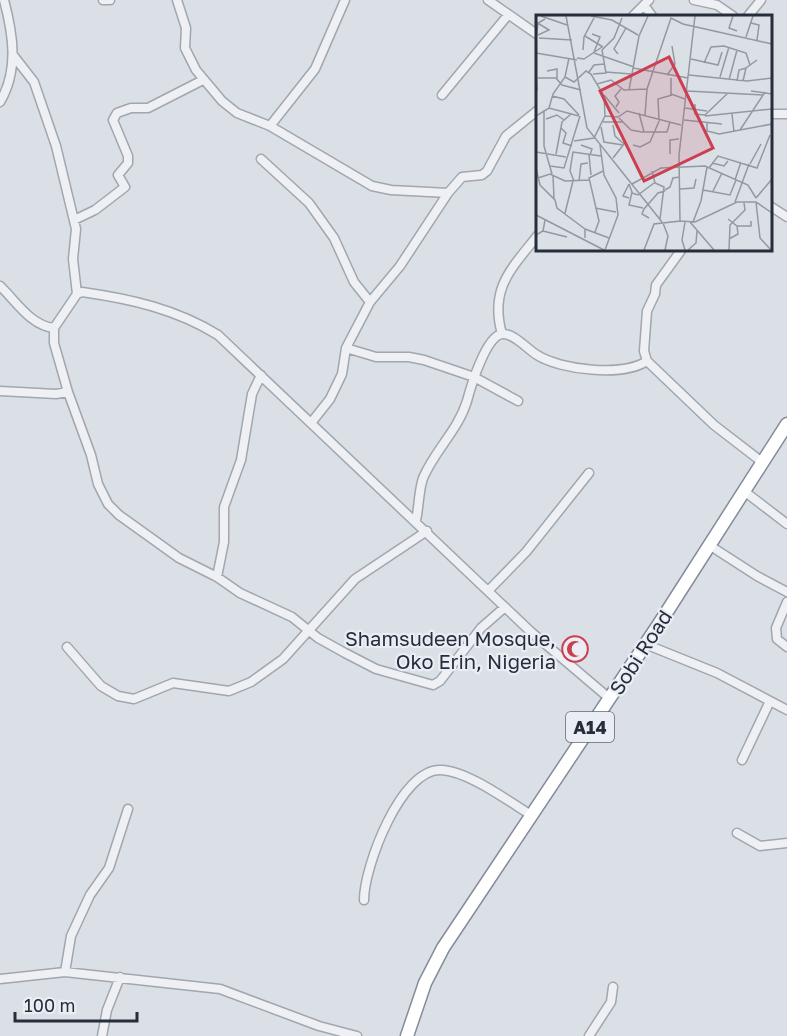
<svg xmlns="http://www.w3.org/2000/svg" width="787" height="1036" font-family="'Golos Text',sans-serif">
	<rect width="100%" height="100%" fill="#dbdfe6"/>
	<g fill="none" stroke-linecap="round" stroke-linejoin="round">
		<g stroke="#a1a6af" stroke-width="11">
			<path id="minor" d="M103 0H110
				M177 0 186 28 185 48 196 70 222 101 237 113 270 126 372 186 391 190 448 193
				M488 0 538 35
				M694 0 717 5 733 16
				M644 5 652 16
				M633 16 649 0
				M748 16 761 0
				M13 55 34 82 56 146 76 229 73 259 77 294
				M442 95 508 15
				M0 102C19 70 13 34 4 0
				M770 114H787
				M270 126 315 69 345 0
				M261 159 309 203 334 238 354 282 370 302
				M770 206 787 217
				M74 220 95 210 125 187 118 175 128 163V156L113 120 117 113 131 108H148L203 80
				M682 249 656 285 655 294 647 311 644 351 647 361 714 425 762 462
				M0 286C16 301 31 326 54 328L77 294 82 292C131 299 176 309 218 335L530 631 609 698
				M54 328V343L68 392 91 455 98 484 108 504 119 515 179 558 217 577 240 593 292 617 318 638 345 653 376 669 433 685 440 681 481 628 505 607
				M502 334C489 288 512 268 538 235
				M346 348 376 357H409L424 360 474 377 518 401
				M0 391 56 394 68 392
				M311 423 330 399 342 374 346 348 370 302 400 266 448 193 462 177 482 175 487 171 506 136 538 110
				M744 491 787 524
				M416 520C419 508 419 485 424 476 436 449 458 430 467 401 471 386 486 336 502 334 514 333 527 349 537 355 561 370 622 377 647 361
				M709 545 757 576 787 592
				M217 577 224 542V507L241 460 252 394 261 375
				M488 591 526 552 589 473
				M787 602 776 628 777 639 787 647
				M645 644 717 673 787 710
				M67 647 101 686 118 696 134 699 173 683 229 691 251 682 283 659 355 579 427 531
				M742 760 770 701
				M737 833 760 846 787 843
				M364 900C364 867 401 768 441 770 468 771 508 801 531 815
				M65 972 71 936 90 895 109 868 128 809
				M0 979 65 972 220 989 319 1026 357 1036
				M102 1036 107 1010 120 977
				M589 1036 611 1002 613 987"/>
		</g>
		<g stroke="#838c9c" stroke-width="15">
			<path id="highway" d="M407 1036 425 983 443 948 659 624 787 424"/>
		</g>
		<use href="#minor" stroke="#eef0f4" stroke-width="8"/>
		<use href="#highway" stroke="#fff" stroke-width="12"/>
	</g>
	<defs>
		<g id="mosque-ring" transform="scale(1.35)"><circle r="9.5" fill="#eaeef4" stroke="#cc3f51" stroke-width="1.5"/><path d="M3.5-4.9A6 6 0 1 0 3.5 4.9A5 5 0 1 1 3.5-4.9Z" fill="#cc3f51"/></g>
	</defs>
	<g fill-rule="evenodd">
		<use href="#mosque-ring" x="575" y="649"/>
	</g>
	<g text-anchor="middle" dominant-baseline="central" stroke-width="4.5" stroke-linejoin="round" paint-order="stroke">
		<rect fill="#eaeef4" stroke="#616772" stroke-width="1.5" x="566" y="712" width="48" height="30" rx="4.5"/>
		<g font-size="18" font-weight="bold" fill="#262d3b">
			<text x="590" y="727">A14</text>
		</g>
		<g font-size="20" fill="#262d3b" stroke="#eaeef4" text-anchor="end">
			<text x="556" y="638">Shamsudeen Mosque,<tspan x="556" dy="23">Oko Erin, Nigeria</tspan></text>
		</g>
		<g font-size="20" fill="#262d3b" stroke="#eaeef4">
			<text transform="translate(640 652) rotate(-57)">Sobi Road</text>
		</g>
	</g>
	<g transform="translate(536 15)">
		<rect width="236" height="236" fill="#dbdfe6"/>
		<path fill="none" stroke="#9398a2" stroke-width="1.5" d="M5 1 31 10M30 1 51 113 126 207M55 1 76 5 102 20M197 1 193 13 201 16M0 7 13 15 2 20M215 8 223 10 221 25M56 19 64 22 58 37M49 21 67 32M210 22 217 1M3 23 36 25M0 25 2 8 9 4M47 35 48 22 59 1M0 38 41 45M58 38 98 52M82 39 78 34 90 13M41 43 48 44 66 32M155 44 182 50 186 37M168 48 175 32 188 31 210 38 214 50M97 53 152 63M0 55 1 76M11 56 21 54V64M53 57 58 50 68 49M70 57 95 59M57 59 70 58 66 35 78 23 86 3M131 60 139 49 136 31M153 60 211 66 236 63M29 62 38 67 50 56 55 59 68 81 69 101M184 62 193 32M2 63H20L26 70 45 75M135 63V79L149 84M193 65 201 35M201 66 203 55 210 53M207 66 210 53 221 45M61 69 75 65 88 75 111 74M93 75 103 21 112 1M151 76 227 80M215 76 236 79M68 80 83 98M16 81 28 84 43 100M159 89V99L169 100M80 92 83 87 79 81 85 74M13 93 17 79 29 62 33 43M149 93 171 96M8 95V131L16 159M103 98 108 117M196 99 198 117M109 100 111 74 135 3 147 9 236 29M169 100 192 78M0 101 13 93 43 101M169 101 236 94M83 103 95 115 106 117H131L134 107M10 104 21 100 28 105M123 104 122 84 136 80M148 105 186 109M67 107H87M171 108V116L183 119 236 109M77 110 79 121 88 129 77 143M65 112 68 127 87 130M25 113 30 118 27 128 36 131M204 115 229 77M38 126 58 123 69 101 82 102 91 96 145 110M45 130 56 134 54 140M64 130 68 160 80 183 82 200 69 235M97 130 104 132 114 127 124 104M0 137 30 142M20 139 26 107 35 99M134 139V125L143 124M53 140 55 160M176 148 188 151 192 146M214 149 225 129M14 151 28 153 44 101M0 153 4 170 19 185 21 193 49 214V223M173 153 182 141 221 153 234 120M116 156 119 168 128 172 124 204M17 160 18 184M2 163 14 159 29 166 54 165M199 165 205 147M38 166 34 156 37 137 65 141M43 166 45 149 52 148M206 168 213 149M93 169 96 177 93 190 107 193M96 169 125 153 169 151 212 170 220 183M144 174 158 173 160 164M129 175 134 172 137 163 144 162M167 175 194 180 200 165M177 176 186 158M96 178 102 180 118 168M93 183 87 181 93 169M220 183 236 164M199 187 206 168M220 187 224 223 235 235M59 193 80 197M29 198 37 166M0 200 68 235M113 203 106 199 108 194 122 178 129 176M192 204 201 211H215V206M144 206 159 207 201 187H220L236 198M149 207 146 225 149 235M154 207 178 235M157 207 165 186 171 152M127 208 132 221 129 235M49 214 73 223M7 216 31 222M59 217 63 206 53 163 67 156M0 220 7 216 9 205M193 224 202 219 201 211M108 235 118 209 144 206 143 140 159 1M152 235 160 228 161 216M193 235 194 210 209 195 208 188"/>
		<path fill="#cc3f51" fill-opacity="0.15" stroke="#cc3f51" stroke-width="3" d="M133 42 177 133 108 166 64 76Z"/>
		<rect width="236" height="236" fill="none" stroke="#262d3b" stroke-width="3"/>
	</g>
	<path d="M15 1012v9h122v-9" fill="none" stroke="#262d3b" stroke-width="3"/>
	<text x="24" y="1012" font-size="18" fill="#262d3b" stroke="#eaeef4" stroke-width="4.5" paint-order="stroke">100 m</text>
</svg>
